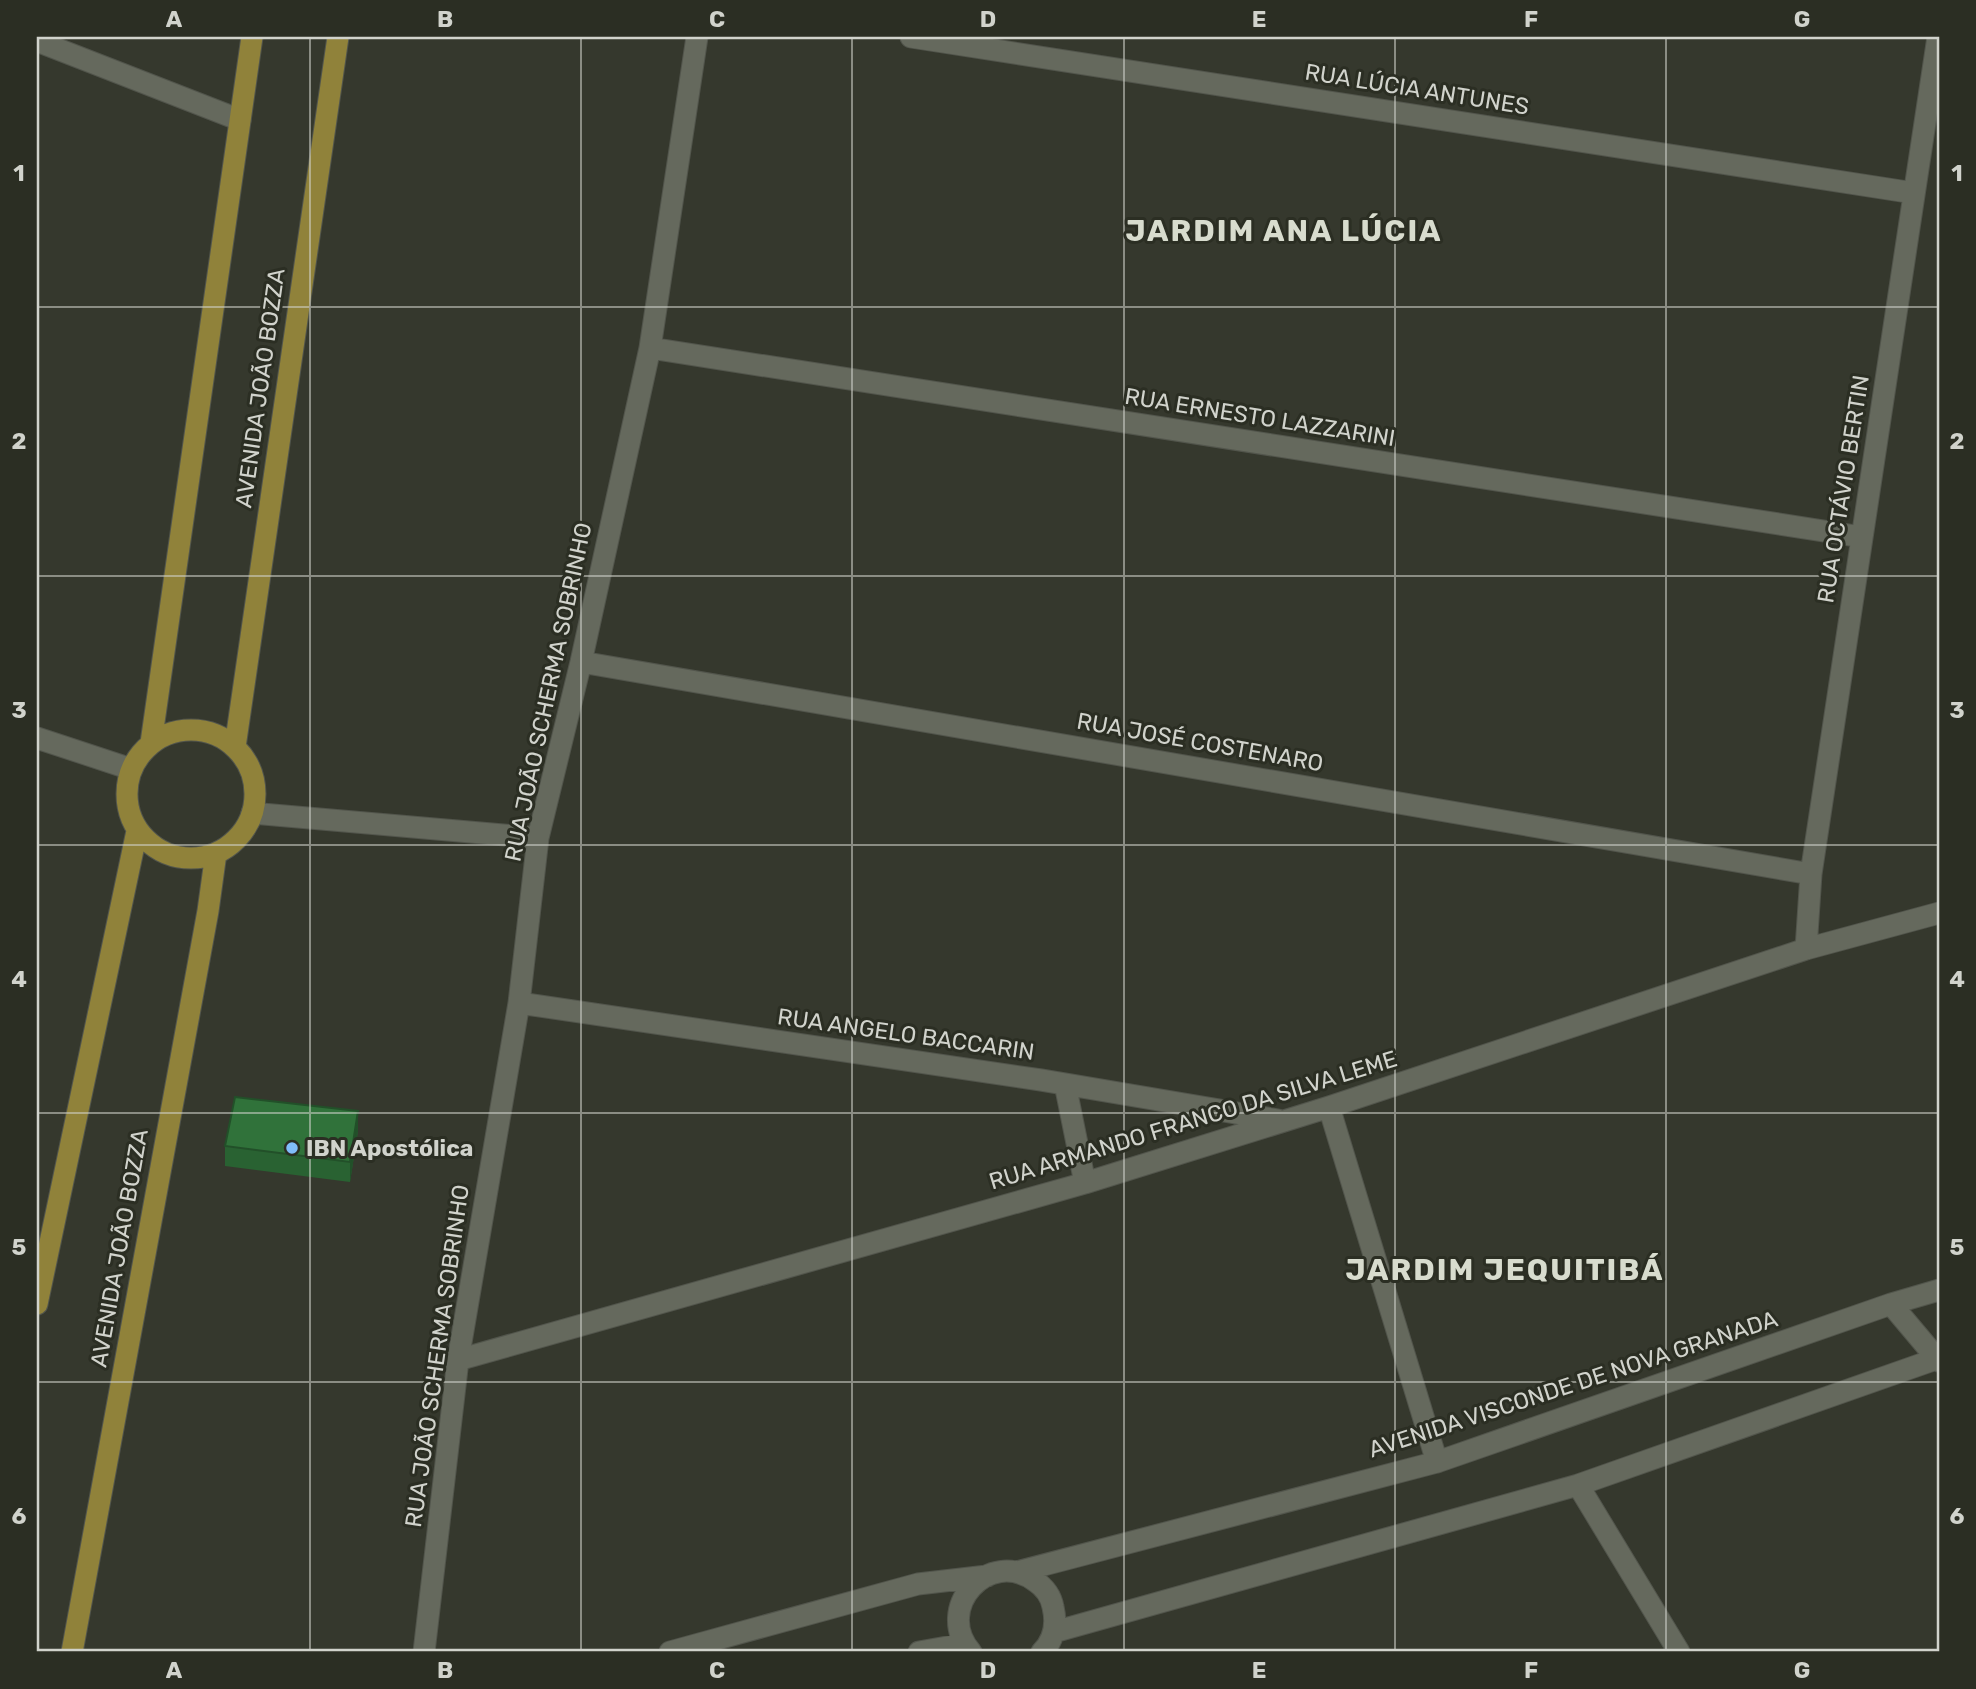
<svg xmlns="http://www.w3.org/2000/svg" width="1976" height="1689" font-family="Rubik,sans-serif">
	<rect width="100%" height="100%" fill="#35382d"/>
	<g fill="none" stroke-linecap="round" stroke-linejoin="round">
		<g stroke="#52554c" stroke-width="23">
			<path id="minor" d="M911 37 1914 193
				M37 41 240 120
				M650 348 1862 537
				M581 662 1811 874
				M37 738 131 769
				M252 813 538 838
				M1806 949 1811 874 1938 37
				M519 1003 1041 1080 1278 1120
				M1065 1084 1085 1183
				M1329 1107 1437 1462
				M1891 1304 1939 1361
				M458 1360 1085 1183 1329 1107 1806 949 1939 913
				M1578 1485 1679 1652
				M1017 1572 1437 1462 1891 1304 1939 1290
				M1054 1632 1578 1485 1939 1358
				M424 1652 458 1360 519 1003 538 838 581 662 650 348 697 37
				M670 1652 918 1584 987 1576
				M919 1652 964 1644
				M971 1652C933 1608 989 1547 1035 1581 1044 1587 1051 1596 1053 1607 1057 1624 1054 1640 1042 1652"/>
		</g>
		<g stroke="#52554c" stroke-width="23">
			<path id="major" d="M127 794a64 64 0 1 1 128 0a64 64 0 1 1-128 0Z
				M151 743 252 37
				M235 747 338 37
				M37 1304 137 831
				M72 1652 208 911 216 853"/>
		</g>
		<use href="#minor" stroke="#65695d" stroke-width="21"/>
		<use href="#major" stroke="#90823a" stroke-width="21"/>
	</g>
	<path fill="#296232" d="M358 1131 350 1182 225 1166V1146Z"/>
	<path fill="#225029" d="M358 1111V1131L350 1182V1162Z"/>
	<path fill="#30723a" stroke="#225029" stroke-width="2" d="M235 1097 358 1111 350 1162 225 1146Z"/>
	<path fill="none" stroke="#d1d3cc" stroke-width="2" stroke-opacity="0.55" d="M310 37V1652M581 37V1652M852 37V1652M1124 37V1652M1395 37V1652M1666 37V1652M37 307H1939M37 576H1939M37 845H1939M37 1113H1939M37 1382H1939"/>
	<circle fill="#80bdfa" stroke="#2b2e23" stroke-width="2.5" cx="292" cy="1148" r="7"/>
	<g text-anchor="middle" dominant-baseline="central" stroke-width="6" stroke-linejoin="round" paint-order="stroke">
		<g font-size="23" fill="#d1d3cc" stroke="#2b2e23">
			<text transform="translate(1417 89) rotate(9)">RUA LÚCIA ANTUNES</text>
			<text transform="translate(260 388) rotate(-82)">AVENIDA JOÃO BOZZA</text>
			<text transform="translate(1260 417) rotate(9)">RUA ERNESTO LAZZARINI</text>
			<text transform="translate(1843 489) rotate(-81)">RUA OCTÁVIO BERTIN</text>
			<text transform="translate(548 692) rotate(-78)">RUA JOÃO SCHERMA SOBRINHO</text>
			<text transform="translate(1200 742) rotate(10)">RUA JOSÉ COSTENARO</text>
			<text transform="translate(906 1034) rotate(8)">RUA ANGELO BACCARIN</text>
			<text transform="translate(1193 1120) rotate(-17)">RUA ARMANDO FRANCO DA SILVA LEME</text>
			<text transform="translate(119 1248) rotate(-80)">AVENIDA JOÃO BOZZA</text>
			<text transform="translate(437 1356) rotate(-82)">RUA JOÃO SCHERMA SOBRINHO</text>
			<text transform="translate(1573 1384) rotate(-18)">AVENIDA VISCONDE DE NOVA GRANADA</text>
		</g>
		<g font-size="23" font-weight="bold" fill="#d1d3cc" stroke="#2b2e23" text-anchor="start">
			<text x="306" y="1148">IBN Apostólica</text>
		</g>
		<g font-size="30" font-weight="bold" letter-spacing="2" fill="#d8dcce" stroke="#2b2e23">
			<text x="1284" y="231">JARDIM ANA LÚCIA</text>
			<text x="1505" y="1270">JARDIM JEQUITIBÁ</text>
		</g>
	</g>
	<rect width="1976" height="1689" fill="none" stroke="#2b2e23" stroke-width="77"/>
	<rect x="38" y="38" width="1900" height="1612" fill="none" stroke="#d1d3cc" stroke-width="2.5"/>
	<g font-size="23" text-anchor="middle" font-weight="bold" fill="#d1d3cc">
		<text x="174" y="27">A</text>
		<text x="445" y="27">B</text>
		<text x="717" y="27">C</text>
		<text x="988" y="27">D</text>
		<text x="1259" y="27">E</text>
		<text x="1531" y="27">F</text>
		<text x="1802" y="27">G</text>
		<text x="19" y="181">1</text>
		<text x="1957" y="181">1</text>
		<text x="19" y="449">2</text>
		<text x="1957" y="449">2</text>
		<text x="19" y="718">3</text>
		<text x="1957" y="718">3</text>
		<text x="19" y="987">4</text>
		<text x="1957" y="987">4</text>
		<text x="19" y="1255">5</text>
		<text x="1957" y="1255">5</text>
		<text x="19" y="1524">6</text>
		<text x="1957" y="1524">6</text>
		<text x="174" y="1678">A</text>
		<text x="445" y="1678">B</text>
		<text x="717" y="1678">C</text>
		<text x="988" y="1678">D</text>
		<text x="1259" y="1678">E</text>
		<text x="1531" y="1678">F</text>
		<text x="1802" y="1678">G</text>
	</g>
</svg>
